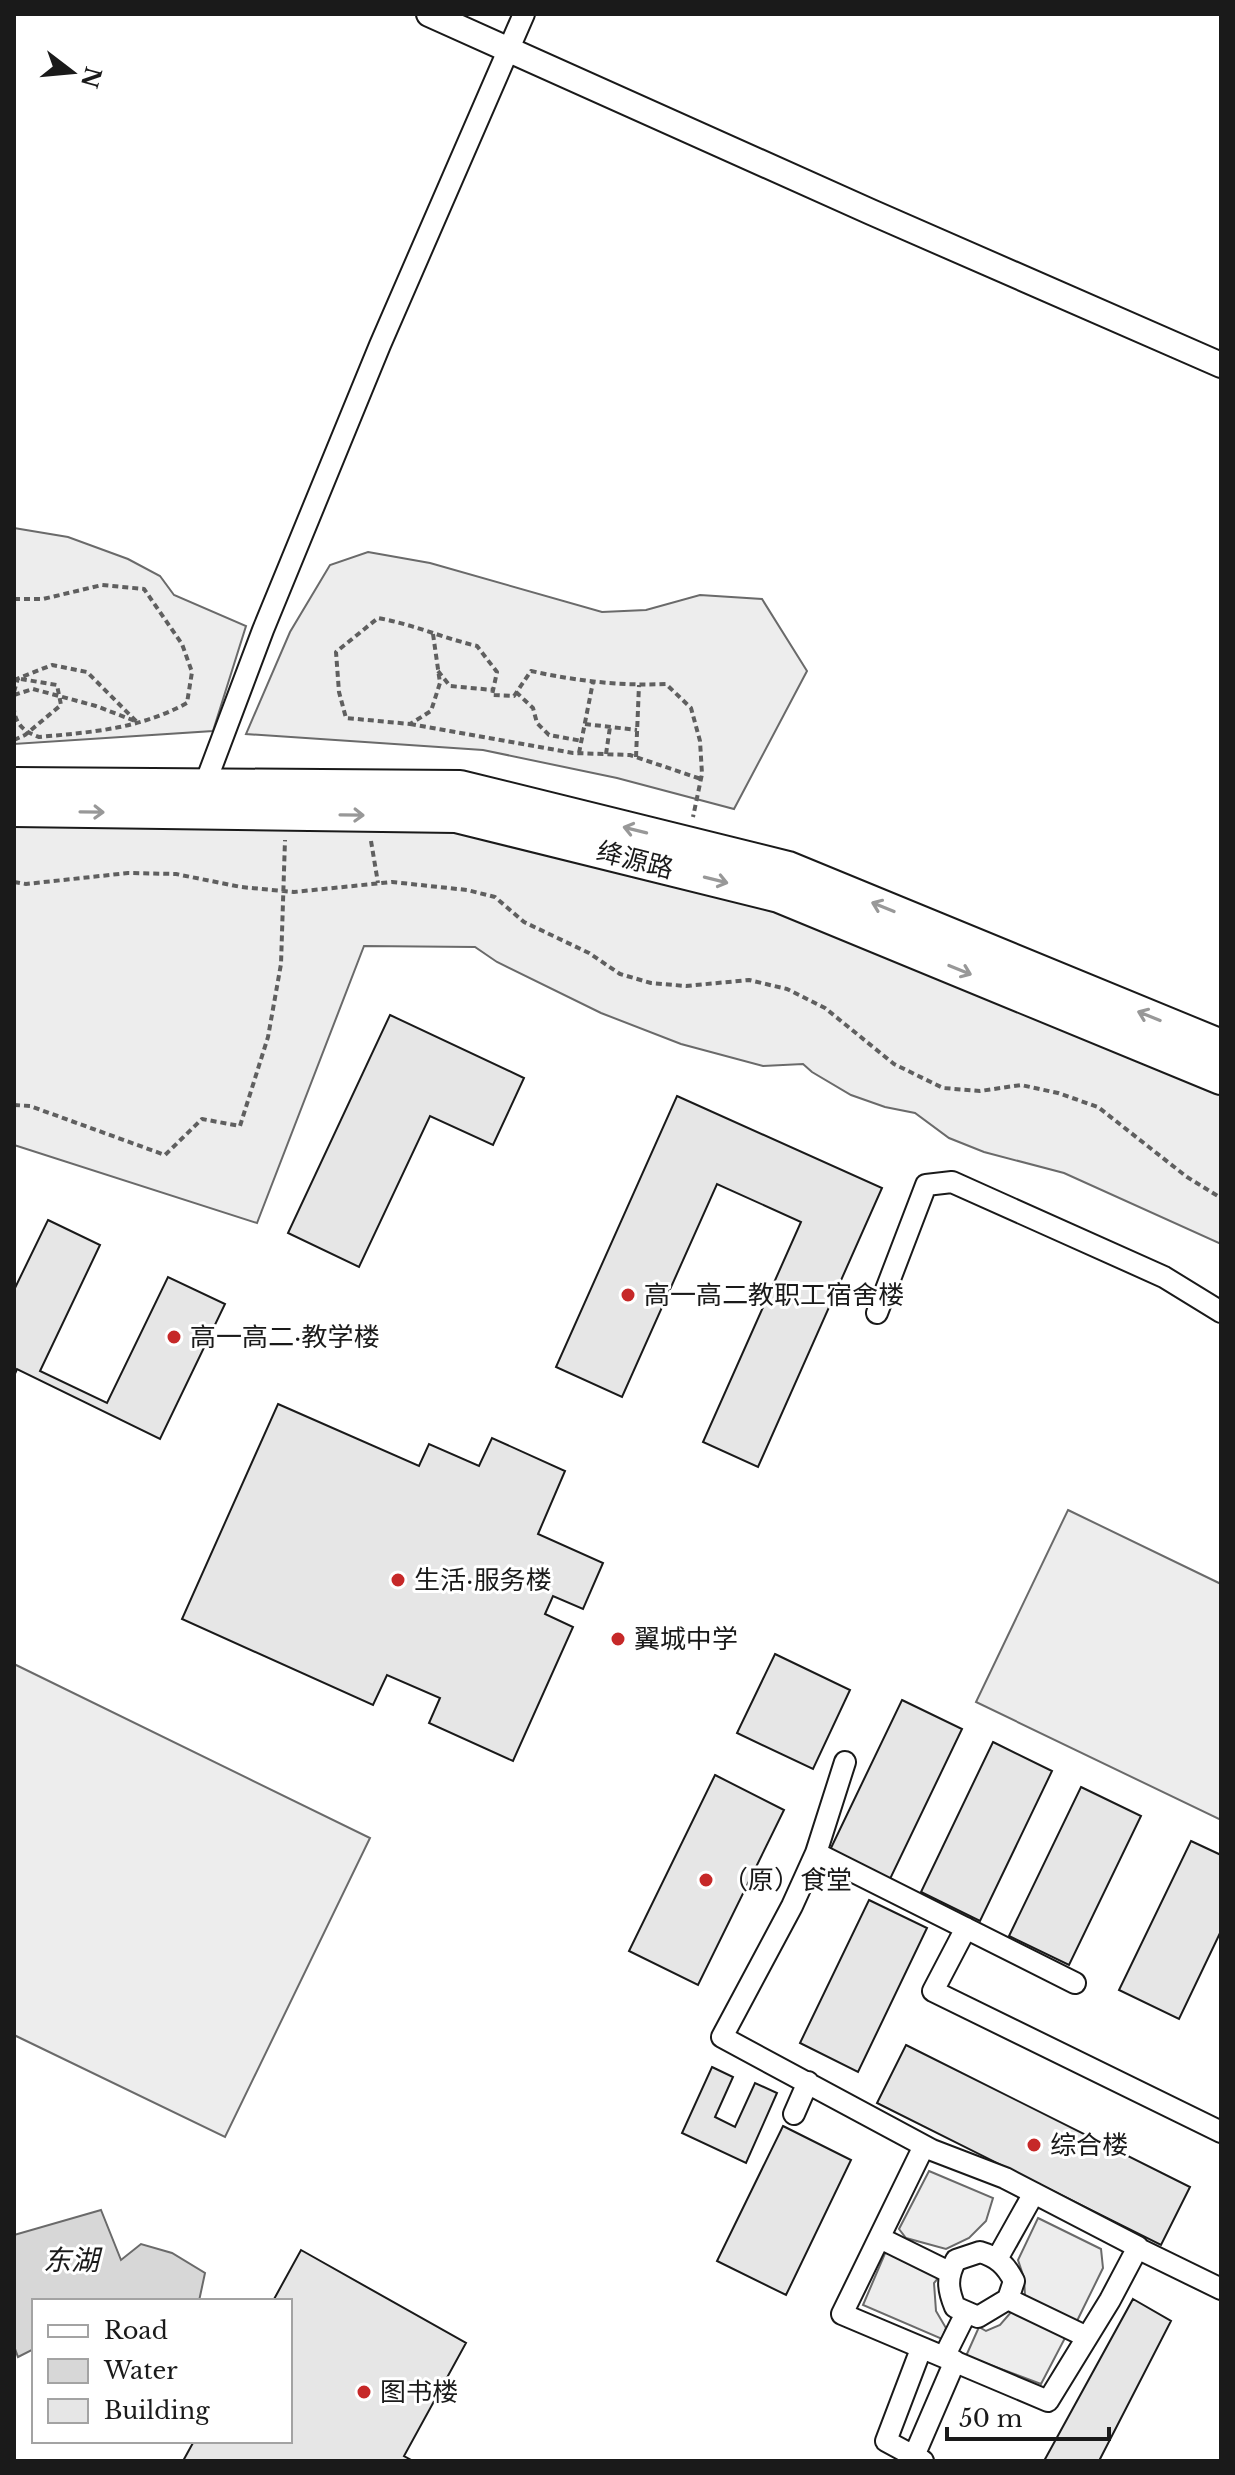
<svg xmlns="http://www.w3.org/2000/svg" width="1235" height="2475" font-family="'Libre Baskerville','Noto Sans SC',serif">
	<rect width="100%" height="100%" fill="#fff"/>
	<path fill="#ededed" stroke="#6a6a6a" stroke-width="2" d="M14 528 68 537 128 559 160 576 174 595 246 626 213 731 14 744Z
		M368 552 430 563 602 612 646 610 700 595 762 599 807 671 734 809 617 778 483 750 246 734 290 632 330 565Z
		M14 821 391 823 501 835 782 907 1221 1089V1244L1064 1173 984 1152 949 1138 915 1113 885 1107 851 1095 812 1072 803 1064 763 1066 681 1044 601 1013 497 962 475 947 364 946 257 1223 14 1145Z
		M1068 1510 1221 1584V1820L976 1702Z
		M14 1664 370 1838 225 2137 14 2035Z
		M929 2171 993 2198 986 2221 969 2238 946 2249 906 2238 899 2229Z
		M1038 2218 1101 2249 1103 2268 1075 2325 1025 2296 1024 2278 1018 2260Z
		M886 2251 939 2277 934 2283 936 2311 946 2328 942 2339 863 2305Z
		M1012 2311 1065 2338 1041 2384 966 2356 979 2327 986 2331 1000 2325Z"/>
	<path fill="#d7d7d7" stroke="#6a6a6a" stroke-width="2" d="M101 2210 121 2260 141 2244 172 2253 205 2273 199 2301H34V2349L18 2357 14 2346V2235Z"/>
	<path fill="#e6e6e6" stroke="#1a1a1a" stroke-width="2" d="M390 1015 524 1078 493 1145 430 1116 359 1267 288 1233Z
		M677 1096 882 1188 758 1467 703 1442 801 1222 717 1184 622 1397 556 1367Z
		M48 1220 100 1245 40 1371 107 1403 168 1277 225 1304 160 1439 17 1369 14 1376V1290Z
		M278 1404 419 1466 429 1444 479 1466 492 1438 565 1471 538 1534 603 1563 583 1609 553 1596 545 1614 573 1627 513 1761 429 1723 440 1698 387 1675 373 1705 182 1619Z
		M775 1654 850 1690 813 1769 737 1733Z
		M902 1700 962 1729 890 1879 830 1850Z
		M993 1742 1052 1771 980 1921 921 1892Z
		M715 1775 784 1810 698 1985 629 1951Z
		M1081 1787 1141 1816 1069 1965 1009 1936Z
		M1191 1841 1221 1855V1931L1179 2019 1119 1990Z
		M869 1900 927 1928 858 2072 800 2043Z
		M906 2045 1190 2187 1161 2245 877 2103Z
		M712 2067 733 2077 715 2117 735 2127 755 2083 777 2093 746 2163 682 2133Z
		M783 2126 851 2160 786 2295 717 2261Z
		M301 2250 466 2343 404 2456 413 2461H183L194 2441H290V2301H273Z
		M1133 2299 1171 2321 1099 2461H1044Z"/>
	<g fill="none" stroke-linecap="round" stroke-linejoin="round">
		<g stroke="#1a1a1a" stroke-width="24">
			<path id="minor" d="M205 784 263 630 380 345 524 14
				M877 1313 926 1185 952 1182 1164 1277 1221 1312
				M845 1762 816 1853 792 1906 722 2037 932 2150 1005 2178 1138 2247 1110 2300 1048 2401 842 2314 924 2146
				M816 1853 1075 1983
				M966 1928 933 1991 1221 2132
				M794 2114 808 2082
				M880 2238 949 2272
				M1137 2248 1221 2289
				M980 2252C997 2257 1006 2265 1014 2281L1008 2299 978 2317 955 2307C948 2290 946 2278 956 2260Z
				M997 2259 1034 2193
				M1008 2299 1087 2337
				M921 2349 886 2441 923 2461
				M944 2357 966 2313
				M914 2456 955 2361"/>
		</g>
		<g stroke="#1a1a1a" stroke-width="28">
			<path id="tertiary" d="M429 14 871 212 1221 365"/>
		</g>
		<g stroke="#1a1a1a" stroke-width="36">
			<path id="trunk" d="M14 784 460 787 788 868 1221 1046
				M14 810 456 816 779 896 1221 1078"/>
		</g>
		<path stroke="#5f5f5f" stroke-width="4" stroke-dasharray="6 4" stroke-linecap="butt" d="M14 599H43L102 585 144 589 182 644 192 672 187 703C139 729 93 732 39 737 25 732 16 725 14 710
			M433 634 440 683 431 711 410 724 346 718 339 692 336 652 378 618C412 624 443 638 477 646L497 672 492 695 514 696 531 671C577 681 620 686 666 684L691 708 700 741 702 774 693 817
			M438 671 450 686 493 690
			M14 680 52 665 87 672 137 722
			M14 692 18 678
			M516 692 533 708 537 723 549 735 582 741
			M14 695 33 689 96 706 135 721
			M410 724 573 753 630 755 701 779
			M585 724 637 730
			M14 740 25 735 61 705 57 685 21 679
			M579 753 593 682
			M606 754 610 727
			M636 757 639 685
			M371 841 378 883
			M14 882 26 884 128 873 176 874 241 887 294 892 392 882 467 890 495 897 524 922 589 953 620 974 651 983 686 986 749 980 787 989 825 1008 894 1064 943 1088 980 1091 1021 1085 1058 1093 1098 1107 1187 1177 1221 1198
			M14 1105 30 1106 165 1155 202 1119 240 1126 268 1037 281 964 285 840"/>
		<use href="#minor" stroke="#fff" stroke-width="20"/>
		<use href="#tertiary" stroke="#fff" stroke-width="24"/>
		<use href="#trunk" stroke="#fff" stroke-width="32"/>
	</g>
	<defs><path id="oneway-shaft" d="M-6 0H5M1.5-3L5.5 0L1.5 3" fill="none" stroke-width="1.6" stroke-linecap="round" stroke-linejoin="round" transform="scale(2)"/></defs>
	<g stroke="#989898">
		<use href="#oneway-shaft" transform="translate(92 812) rotate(1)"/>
		<use href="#oneway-shaft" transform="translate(352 815) rotate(1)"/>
		<use href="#oneway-shaft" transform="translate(635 830) rotate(-166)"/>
		<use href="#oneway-shaft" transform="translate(716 880) rotate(14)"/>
		<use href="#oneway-shaft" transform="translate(883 907) rotate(-158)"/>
		<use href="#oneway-shaft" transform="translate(960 970) rotate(22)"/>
		<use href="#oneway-shaft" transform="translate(1149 1016) rotate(-158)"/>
	</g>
	<g fill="#c62828" stroke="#fff" stroke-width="3">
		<circle cx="628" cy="1295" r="8"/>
		<circle cx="174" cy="1337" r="8"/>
		<circle cx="398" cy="1580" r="8"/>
		<circle cx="618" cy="1639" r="8"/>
		<circle cx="706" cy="1880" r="8"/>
		<circle cx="1034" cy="2145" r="8"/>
		<circle cx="364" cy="2392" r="8"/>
	</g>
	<g text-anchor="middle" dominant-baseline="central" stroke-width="6" stroke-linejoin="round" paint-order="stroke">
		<g font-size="26" fill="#1a1a1a" stroke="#fff">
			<text transform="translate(635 860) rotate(14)">绛源路</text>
		</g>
		<g font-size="26" fill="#1a1a1a" stroke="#fff" text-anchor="start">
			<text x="644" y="1295">高一高二教职工宿舍楼</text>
			<text x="190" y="1337">高一高二·教学楼</text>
			<text x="414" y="1580">生活·服务楼</text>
			<text x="634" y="1639">翼城中学</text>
			<text x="722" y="1880">（原）食堂</text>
			<text x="1050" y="2145">综合楼</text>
			<text x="380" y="2392">图书楼</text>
		</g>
		<g font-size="28" font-style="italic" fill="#1a1a1a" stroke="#fff">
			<text x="71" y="2260">东湖</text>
		</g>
	</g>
	<rect width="1235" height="2475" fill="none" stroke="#1a1a1a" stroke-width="32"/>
	<rect x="32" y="2299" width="260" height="144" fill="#ffffff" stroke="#a3a3a3" stroke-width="2"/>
	<rect x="48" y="2325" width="40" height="12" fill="#ffffff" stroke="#a3a3a3" stroke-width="2"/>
	<text x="104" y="2339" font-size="24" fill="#1a1a1a">Road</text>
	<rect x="48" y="2359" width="40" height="24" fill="#d7d7d7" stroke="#a3a3a3" stroke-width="2"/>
	<text x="104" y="2379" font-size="24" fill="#1a1a1a">Water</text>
	<rect x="48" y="2399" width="40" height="24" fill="#e6e6e6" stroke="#a3a3a3" stroke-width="2"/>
	<text x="104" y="2419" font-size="24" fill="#1a1a1a">Building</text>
	<g transform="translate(72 72) rotate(106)" stroke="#ffffff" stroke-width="6" paint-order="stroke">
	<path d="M0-6L14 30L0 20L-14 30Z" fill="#1a1a1a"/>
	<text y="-12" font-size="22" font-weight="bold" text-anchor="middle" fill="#1a1a1a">N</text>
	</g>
	<path d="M947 2427v12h162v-12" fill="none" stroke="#1a1a1a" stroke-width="4"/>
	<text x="959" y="2427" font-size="24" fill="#1a1a1a" stroke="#ffffff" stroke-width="6" paint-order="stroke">50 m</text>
</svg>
